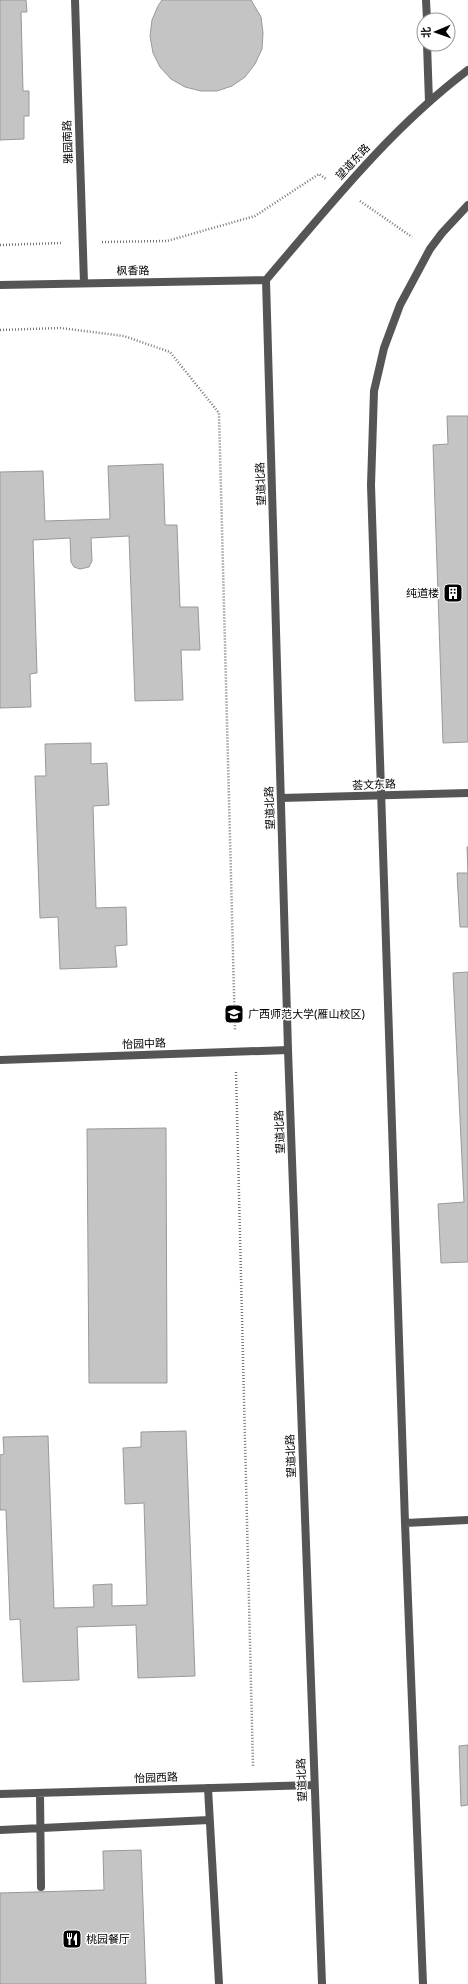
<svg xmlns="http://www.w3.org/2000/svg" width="468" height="1984" font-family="'Varela Round','Noto Sans SC',sans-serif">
	<rect width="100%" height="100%" fill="#fff"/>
	<path fill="#c4c4c4" stroke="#999" d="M0 0H26L27 12H21L23 91H29V116H24V139L0 140Z
		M162 0H251L261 17 263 33 262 49 255 64 245 77 232 86 217 91H201L185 87 171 79 160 67 153 53 150 36 152 20 158 6Z
		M447 416H468V742L443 743 433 445 448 444Z
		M163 464 165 525H177L180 607H198L200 650H181L183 700 135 701 129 536 91 538 92 561 89 567 80 569 74 567 71 562 70 538 33 540 37 673 30 674 31 707 0 708V472L43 471 45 521 110 519 108 466Z
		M91 743V764L107 763 109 805 93 806 96 908 126 907 127 945 115 946 117 967 60 969 58 917 40 918 35 776H46L45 744Z
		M467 847H468V927H460L457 873H468Z
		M468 972V1262L441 1263 438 1204 464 1202 453 973Z
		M166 1128 167 1383H89L87 1129Z
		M186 1431 195 1676 138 1678 136 1625 77 1627 79 1680 23 1682 20 1619 10 1620 6 1510H0V1455L4 1454 3 1437 48 1436 54 1608 94 1607 93 1585 112 1584V1606L147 1605 144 1503 125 1504 123 1448 141 1447V1432Z
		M468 1745V1805L461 1806 459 1746Z
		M141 1850 146 1984H0V1893L104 1890 103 1851Z"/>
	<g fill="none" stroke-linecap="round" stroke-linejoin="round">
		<path stroke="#777" stroke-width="2.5" stroke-dasharray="1 2" stroke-linecap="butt" d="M360 201 412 237
			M102 242 167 241 255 216 319 174 326 179
			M0 245 61 243
			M0 330 60 328 124 336 170 352 219 413 235 1031
			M236 1072 253 1766"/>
		<path stroke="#555" stroke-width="8" d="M0 1060 288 1050"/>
		<path stroke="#555" stroke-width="8" d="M75 0 84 283
			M426 0 427 20
			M427 44 429 102
			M266 280 288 1050 322 1984
			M266 280C329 206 390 129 468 70
			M0 285 266 280
			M281 798 468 793
			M405 1523 468 1520
			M208 1788 219 1984
			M40 1793 41 1887
			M0 1794 313 1785
			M0 1830 209 1820
			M423 1984 405 1523 371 485 374 391 384 348 400 305 430 249 442 233 468 205"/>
	</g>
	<defs>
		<g id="building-square" transform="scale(1)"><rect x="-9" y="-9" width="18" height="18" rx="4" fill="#000" stroke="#fff"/><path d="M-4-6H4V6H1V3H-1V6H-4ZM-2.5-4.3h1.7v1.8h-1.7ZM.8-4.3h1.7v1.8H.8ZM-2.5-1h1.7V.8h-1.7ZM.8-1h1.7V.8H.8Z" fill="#fff"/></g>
		<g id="university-square" transform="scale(1)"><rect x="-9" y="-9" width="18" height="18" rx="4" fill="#000" stroke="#fff"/><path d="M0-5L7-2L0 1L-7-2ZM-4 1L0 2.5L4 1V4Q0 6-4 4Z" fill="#fff"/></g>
		<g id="restaurant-square" transform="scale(1)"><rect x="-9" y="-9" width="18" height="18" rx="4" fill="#000" stroke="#fff"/><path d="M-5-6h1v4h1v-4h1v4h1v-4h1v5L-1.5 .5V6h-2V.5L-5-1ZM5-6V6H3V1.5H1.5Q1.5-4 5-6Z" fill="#fff"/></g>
	</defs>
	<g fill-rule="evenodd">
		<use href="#building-square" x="453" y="593"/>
		<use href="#university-square" x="234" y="1014"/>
		<use href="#restaurant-square" x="72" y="1939"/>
	</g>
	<g text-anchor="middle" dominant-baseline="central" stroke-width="3" stroke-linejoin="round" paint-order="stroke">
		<g font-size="11" fill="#000" stroke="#fff">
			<text transform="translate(68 142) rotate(-92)">雅园南路</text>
			<text transform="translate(353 162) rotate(-47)">望道东路</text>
			<text transform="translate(133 271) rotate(-1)">枫香路</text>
			<text transform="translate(261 484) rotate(-92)">望道北路</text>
			<text transform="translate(374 785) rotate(-2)">荟文东路</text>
			<text transform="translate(270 808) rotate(-92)">望道北路</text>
			<text transform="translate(144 1044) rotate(-2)">怡园中路</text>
			<text transform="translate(280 1132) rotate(-92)">望道北路</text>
			<text transform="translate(291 1456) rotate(-92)">望道北路</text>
			<text transform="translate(156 1778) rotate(-2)">怡园西路</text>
			<text transform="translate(302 1780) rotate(-92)">望道北路</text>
		</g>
		<g font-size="11" fill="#000" stroke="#fff" text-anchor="start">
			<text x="439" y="593" text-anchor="end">纯道楼</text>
			<text x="248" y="1014">广西师范大学(雁山校区)</text>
			<text x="86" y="1939">桃园餐厅</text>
		</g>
	</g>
	<g transform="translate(436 32) rotate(268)"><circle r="19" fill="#ffffff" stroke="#999999"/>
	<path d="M0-3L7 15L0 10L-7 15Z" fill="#000000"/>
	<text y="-6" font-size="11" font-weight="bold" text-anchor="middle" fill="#000000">北</text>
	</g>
</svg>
